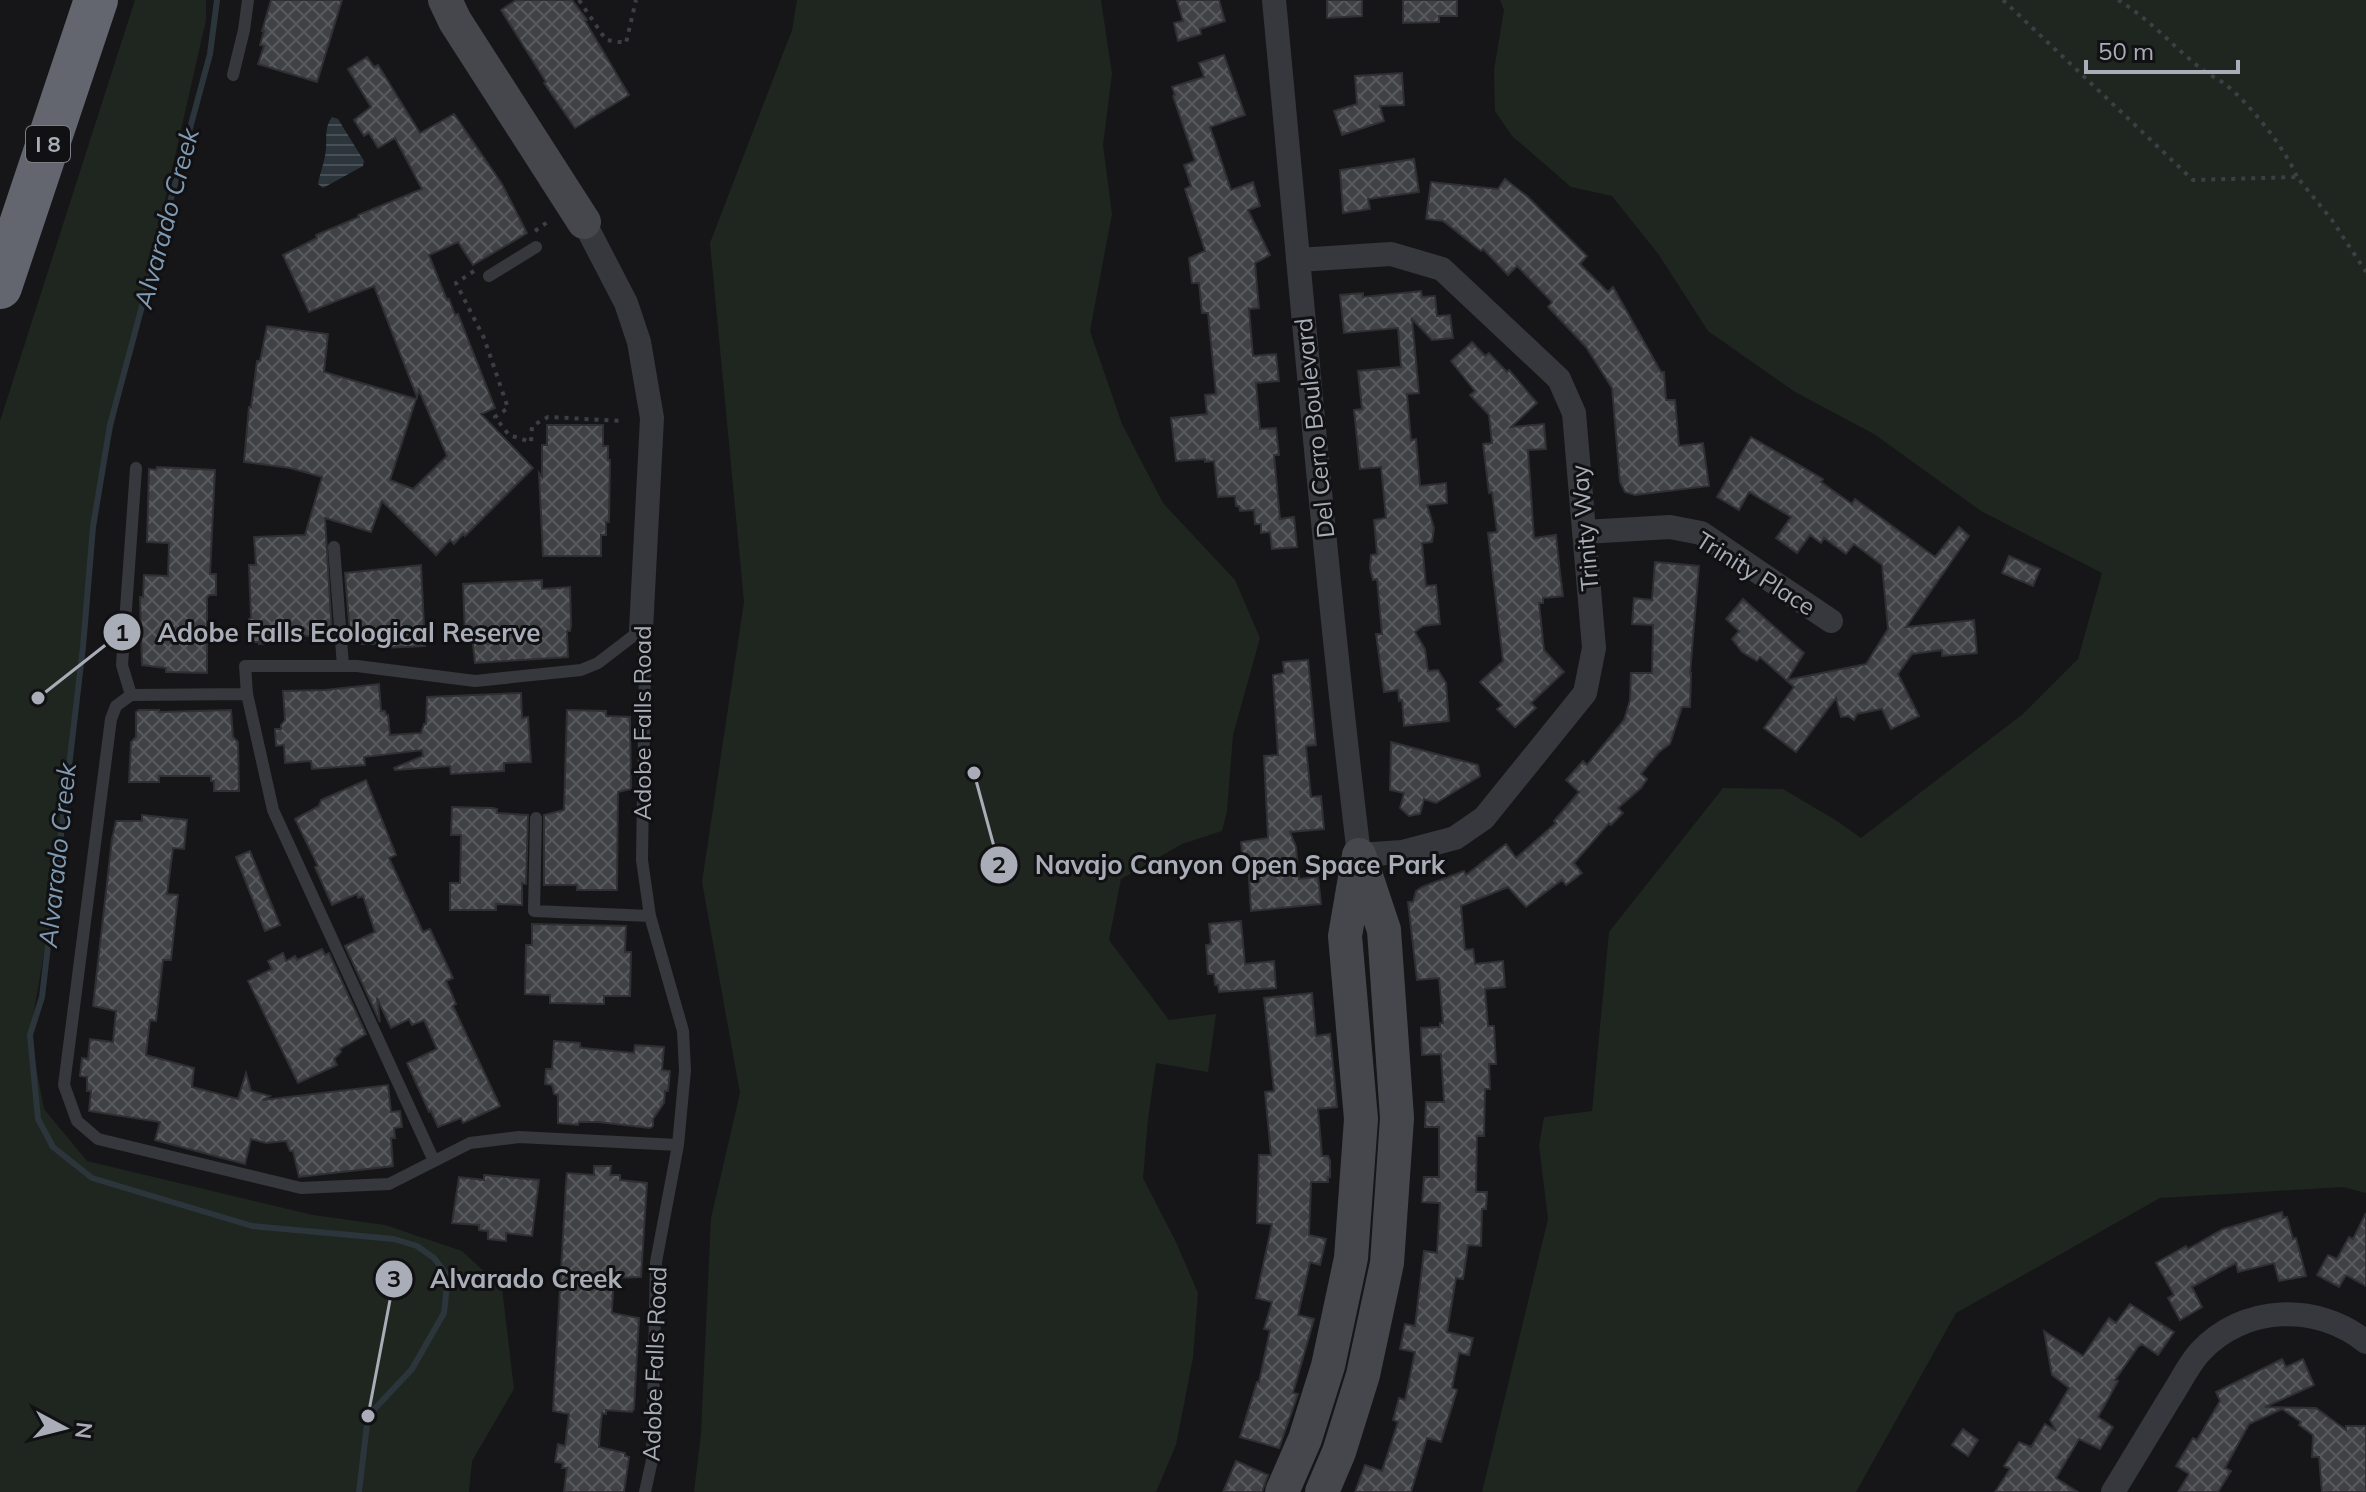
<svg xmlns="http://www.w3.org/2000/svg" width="2366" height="1492" font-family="Mulish,sans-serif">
	<defs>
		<pattern id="water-rules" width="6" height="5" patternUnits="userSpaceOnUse" patternTransform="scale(2)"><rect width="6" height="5" fill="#2c353c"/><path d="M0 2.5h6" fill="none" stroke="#485056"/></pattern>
		<pattern id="building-cross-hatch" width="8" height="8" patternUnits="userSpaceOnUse" patternTransform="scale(2)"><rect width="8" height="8" fill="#404145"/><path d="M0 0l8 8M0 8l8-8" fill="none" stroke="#595a5e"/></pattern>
	</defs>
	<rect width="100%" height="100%" fill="#161618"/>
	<path fill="#1e261f" d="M135 0H206V20L99 490 52 906 30 1035 44 1109 87 1161 313 1215 385 1225 462 1251 502 1288 514 1389 472 1461 469 1492H0V421Z
		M797 0H1101L1112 74 1103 145 1112 214 1090 331 1122 424 1163 503 1235 580 1260 638 1233 735 1227 811 1222 831 1182 844 1121 879 1109 940 1169 1020 1216 1014 1208 1072 1156 1063 1148 1119 1143 1178 1176 1242 1198 1293 1193 1358 1176 1445 1156 1492H694L701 1433 711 1218 740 1093 702 882 744 602 710 243 792 30Z
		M1500 0H2366V1193L2343 1187 2160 1198 1956 1313 1856 1492H1482L1548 1219 1539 1146 1544 1117 1592 1111 1609 932 1723 788 1783 789 1837 821 1861 838 2023 714 2078 659 2102 573 1981 511 1874 434 1795 392 1708 331 1659 255 1612 196 1571 187 1512 136 1495 111 1494 70 1504 10Z"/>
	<path fill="url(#water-rules)" d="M332 117 338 119 364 161 363 166 323 188 318 184C320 173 325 161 326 149 327 138 324 128 332 117Z"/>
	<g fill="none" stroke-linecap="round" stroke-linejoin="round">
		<path stroke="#2c353c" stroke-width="6" d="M217 0 210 54 110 425 93 527 83 647 42 997 30 1035 38 1119 53 1147 92 1178 252 1226 394 1239 417 1246 434 1258 448 1276 444 1313 412 1369 368 1416 359 1492"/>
	</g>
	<path fill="url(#building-cross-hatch)" stroke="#303034" stroke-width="2" d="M271 0H342L317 82 258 64 264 46 260 45 264 31H262Z
		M516 0H572L587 20 585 21 629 95 575 128 544 83 546 82 501 10Z
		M1177 0H1219L1225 21 1200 29 1201 34 1178 41 1174 23 1183 21Z
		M1327 0H1362V16L1327 18Z
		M1403 0H1457V16H1439V22L1403 23Z
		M1224 55 1245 115 1210 127 1231 190 1253 182 1260 206 1248 210 1270 255 1255 263 1259 308 1249 309 1253 356 1276 354 1279 381 1256 383 1260 429 1276 428 1279 455H1274L1280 519 1294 517 1297 547 1272 549 1270 532 1261 533V524H1255L1254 510 1240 511 1239 506H1236L1235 496 1218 497 1214 461 1205 462V459L1176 461 1171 418 1207 414 1205 395 1216 394 1208 313H1202L1199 283H1192L1189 258 1205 251 1185 189 1191 186 1184 165 1195 161 1173 96 1175 95 1172 87 1204 77 1199 63Z
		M367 57 374 67 378 65 420 133 454 114 502 184 527 233 473 265 458 242 429 255 447 300 449 299 455 315 458 314 495 408 481 414 533 468 465 536 463 534 454 544 450 540 436 555 382 501 371 532 325 518 332 635 303 636 304 640 299 643 259 644V642H250L249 619 251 618 249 565H256L254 537 305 535 322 477 290 468 244 462 249 407H251L257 361H260L267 326 328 334 324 372 416 399 390 480 413 489 447 456 419 390 417 397 374 286 309 312 283 255 317 238 316 235 359 217 358 215 422 189 395 138 378 148 369 133 364 136 354 120 371 107 348 69Z
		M1402 73 1404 105 1380 106 1384 121 1342 135 1334 111 1357 104 1355 76Z
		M1414 159 1419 192 1368 199 1370 209 1343 213 1340 170Z
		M1505 179 1528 197 1587 256 1580 264 1608 292 1613 287 1661 372H1664L1666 400H1675L1679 446 1703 443 1709 486 1635 495 1625 492 1620 482 1612 388 1586 347 1548 307 1552 302 1517 266 1508 275 1483 249 1481 251 1443 221 1426 219 1431 182 1498 189Z
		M1421 291 1422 297 1435 296 1437 316 1450 315 1453 338 1432 340 1412 319 1419 393 1407 394 1411 440 1416 439 1420 486 1446 483 1447 503 1427 505 1434 528 1432 542 1422 543 1426 586 1436 585 1440 624 1423 626 1415 632 1425 649 1428 671 1438 670 1446 683 1449 721 1404 726 1402 700 1399 701 1398 690 1384 692 1376 634H1382L1377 579 1373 580 1370 568 1371 555 1377 554 1374 520 1386 518 1381 467 1360 469 1354 410 1362 409 1358 371 1401 367 1398 328 1344 333 1340 295 1363 293V297Z
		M1472 342 1485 356 1489 353 1507 372 1509 370 1537 403 1511 427 1544 424 1546 449 1528 450 1534 538 1556 535 1560 573 1563 596 1543 598V603H1539L1544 650 1564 672 1531 703 1536 708 1515 727 1497 709 1502 705 1480 682 1503 661 1488 533 1497 532 1492 492 1489 493 1483 444 1492 443 1489 415 1470 395 1475 391 1451 361Z
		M547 425H603V446H608V460H610L609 522H606V535H601V556H543L539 473 542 477V445H547Z
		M1751 437 1823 479 1821 482 1852 504 1855 499 1935 557 1959 527 1969 536 1906 627 1974 620 1977 653 1942 656V650L1912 654 1898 674 1919 716 1891 729 1882 709 1857 714 1854 720 1848 716 1841 717 1836 698 1796 752 1764 728 1794 687 1760 657 1757 661 1742 652 1732 639 1739 631 1726 619 1743 599 1804 653 1787 680 1866 664 1888 629 1882 565 1854 544 1846 554 1824 538 1821 543 1810 535 1797 553 1776 538 1791 517 1749 492 1739 510 1717 497Z
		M157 467 215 470 210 574H216V595H209L207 598V673L166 672V668L142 665 140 597H143L144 575 168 576 169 543 147 542 149 469 156 470Z
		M2009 556 2040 569 2033 586 2002 573Z
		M1655 562 1699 566 1690 674 1691 672 1690 707H1682L1670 744 1659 752 1641 774 1647 779 1641 788 1618 808 1623 813 1611 825 1609 823 1574 863 1582 873 1566 885 1562 880 1526 907 1508 887 1461 906 1465 950 1473 949 1475 964 1503 961 1505 987 1485 989 1488 1026H1494L1496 1064H1489L1490 1089H1485L1484 1136H1477L1476 1192H1487L1486 1209H1482L1481 1246 1468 1245 1463 1279 1456 1278 1447 1332 1473 1338 1469 1355 1459 1353 1452 1388 1457 1390 1441 1442 1427 1438 1411 1492H1355L1365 1465 1382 1471 1398 1422 1393 1420 1399 1398 1405 1400 1415 1352 1400 1349 1405 1324 1415 1326 1424 1251 1437 1253 1440 1203 1422 1202 1424 1177H1439V1127H1425L1426 1102H1444L1441 1054 1422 1055 1421 1028 1440 1027V1023H1443L1439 978 1417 980 1408 902H1413L1416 891 1422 887 1464 871 1466 875 1506 844 1516 858 1556 823 1554 821 1579 792 1566 780 1583 761 1587 765 1624 720 1630 700 1631 673H1652L1653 625 1632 624 1634 598 1652 600Z
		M421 565 425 646 384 648V644H360V634L350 635 345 573Z
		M542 580V589L570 587 571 626 570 631H567L568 657 475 663 472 636H465L463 584Z
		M1308 660 1316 745 1306 746 1311 797 1321 796 1324 829 1290 832 1296 847 1299 879 1318 877 1321 904 1251 911 1248 861 1243 862 1241 842 1268 838 1264 756 1278 755 1273 675 1284 673 1283 662Z
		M379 684 381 711H385L386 715H388L390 735 421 733 424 724H426L427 697 521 693 522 718 528 717 531 762 504 763V771L451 774 450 766 395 770 394 768 423 756 422 750 364 757 365 765 312 769 311 761 285 763 284 745 276 746 275 729H281V725L285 720 283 691 325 690Z
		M139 710H159V712L231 710 233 737 238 742 239 791H214V781H211V776H159V782H129L131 742 136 737V712Z
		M567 710 606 711V716L630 717 631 789 618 792 617 890H577V885H544V815L564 810Z
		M1391 742 1478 765 1480 776 1436 803 1424 799 1420 814 1409 816 1400 808 1404 793 1390 790Z
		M366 780 396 855 389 858 423 932 430 929 453 978 446 981 456 1004 453 1006 500 1106 463 1123 461 1118 438 1127 431 1111 429 1112 407 1063 437 1049 424 1020 412 1025 409 1019 391 1028 377 998 380 1022 345 946 375 932 363 896 358 898 357 894 332 905 315 867 318 866 295 819 319 806 321 800Z
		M452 807 493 808 497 809V813L528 815 526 884 522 883V905L496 904V910H450V883H460L461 835H451Z
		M142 815 187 820 184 849 173 848 167 894 178 895 171 960H163L156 1021 150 1020 146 1055 194 1068 192 1087 238 1099 246 1073 251 1091 270 1096 263 1100 388 1085 391 1112 400 1111 402 1127 394 1128 395 1138H391L393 1166 299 1177 293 1151H290L286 1141 266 1143 251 1139 245 1164 155 1140 160 1122 89 1111 91 1091H87V1077L80 1076 82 1058 88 1059 90 1039 113 1042 116 1011 93 1006 112 839 116 821H142Z
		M250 851 280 925 265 931 236 857Z
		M1241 921 1245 964 1274 961 1276 988 1219 992 1218 985H1215L1214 974H1208L1206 945 1211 944 1209 924Z
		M532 924 626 926 625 952H631L630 996H604V1004L550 1003V995L525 994 526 945H532Z
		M322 949 325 955 329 953 366 1034 340 1049 341 1052 334 1059 337 1065 298 1083 248 981 272 969 268 961 283 953 286 961 295 956 297 960Z
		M1312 993 1316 1036 1330 1034 1337 1107 1318 1109 1322 1156H1328L1330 1161V1177H1328V1182H1311L1309 1235 1326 1239 1320 1265 1310 1262 1298 1315 1314 1319 1293 1393 1298 1394 1279 1448 1240 1437 1257 1382H1259L1270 1330 1264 1329 1272 1302 1256 1298 1272 1224 1257 1223 1259 1155H1271L1265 1092 1274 1091 1264 998Z
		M554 1041 580 1043V1047L583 1048 634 1053 635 1045 664 1047 662 1070 670 1071 668 1091H665L664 1103 653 1119V1126L650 1128 598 1122H579L578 1125 558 1123V1095L554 1094 552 1085 545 1084 546 1069H552Z
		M594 1166H611L610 1175H620V1180L647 1183 641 1277 614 1278 612 1308V1313L639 1318 634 1409 632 1412 606 1410V1414L602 1413 600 1432 599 1447 625 1453V1456L629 1457 624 1492H564L567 1468H562L563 1463 555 1462 558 1444 565 1446 569 1414 553 1411 566 1183 567 1173 594 1175Z
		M484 1175 539 1180 532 1236 506 1233V1241L488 1239V1231L479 1230V1225L452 1223 459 1177 484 1180Z
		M2282 1212 2283 1218 2287 1217 2293 1239 2296 1238 2306 1276 2279 1281 2274 1263 2238 1272 2236 1263 2192 1287 2202 1307 2180 1320 2168 1298 2174 1295 2156 1263 2186 1246 2188 1249 2223 1229Z
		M2366 1213V1286L2346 1275 2339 1287 2317 1275 2328 1255 2337 1259 2349 1237 2353 1239Z
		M2130 1304 2174 1332 2158 1355 2142 1344 2138 1347 2115 1380 2118 1381 2098 1417 2113 1427 2100 1449 2079 1439 2056 1478 2078 1492H1995L2010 1469 2004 1466 2019 1442 2031 1447 2045 1424 2056 1431 2050 1420 2069 1388 2052 1375 2044 1331 2083 1356 2109 1318 2116 1323Z
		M2282 1359 2286 1367 2303 1359 2314 1385 2265 1407 2316 1408 2346 1430V1426H2366V1492H2322L2319 1457H2312L2313 1435 2299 1425 2301 1422 2282 1409 2249 1424 2225 1468 2231 1471 2218 1492H2178L2189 1474 2176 1466 2193 1438 2197 1440 2220 1401 2216 1392Z
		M1963 1429 1978 1440 1968 1456 1952 1445Z
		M1236 1461 1268 1475 1262 1492H1223Z"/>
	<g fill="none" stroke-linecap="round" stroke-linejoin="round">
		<path stroke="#3d3f44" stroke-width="4" stroke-dasharray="4 6" stroke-linecap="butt" d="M579 0 606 40 626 43 636 0
			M2003 0 2193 180 2297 177 2332 220 2366 272
			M2118 0C2148 18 2172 45 2199 67 2207 74 2217 78 2225 84 2250 104 2285 148 2297 177
			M535 231 549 221
			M474 271 456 283 484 338 508 408 495 417 509 435 531 442 532 426 548 417 624 421"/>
		<path stroke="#37383d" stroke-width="12" d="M233 75 244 30 248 0
			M489 276 536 247
			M334 547 343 666
			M641 630 598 663 581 670 475 681 357 666H245L247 694 131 695 116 706 111 719 64 1085 77 1121 98 1139 301 1188 389 1184 470 1143 519 1137 678 1145
			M641 630 645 662 642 860 650 916 683 1031 685 1070 678 1145 656 1262 652 1460 645 1492
			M247 694 273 810 434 1161
			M131 695 122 665 136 468
			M536 818 534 911 650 916"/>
		<path stroke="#37383d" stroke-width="24" d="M1274 0C1301 285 1325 571 1359 855L1402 852 1455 838 1484 818 1585 693 1594 648 1574 413 1559 379 1442 269 1391 254 1298 260
			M584 222 626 303 639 342 652 418 641 630
			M1584 532 1670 527 1701 533 1831 621
			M2113 1492C2132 1461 2151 1429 2170 1398 2180 1383 2188 1365 2200 1352 2243 1305 2317 1302 2366 1342"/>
		<path stroke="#45474d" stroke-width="34" d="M445 0 455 21 584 222
			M1282 1492 1305 1439 1328 1366 1351 1258 1361 1119 1345 936 1358 860
			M1322 1492 1339 1452 1363 1375 1387 1263 1397 1118 1384 930 1359 855"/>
		<path stroke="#63666e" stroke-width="44" d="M0 287 96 0"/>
	</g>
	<g text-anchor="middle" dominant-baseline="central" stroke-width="6" stroke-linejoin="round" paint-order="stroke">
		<rect fill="#111113" stroke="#7b7e86" stroke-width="2" x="26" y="126" width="44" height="36" rx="6"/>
		<g font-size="22" font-weight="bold" fill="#a8adb8">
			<text x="48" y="144">I 8</text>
		</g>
		<g font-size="24" fill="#a8adb8" stroke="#111113">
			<text transform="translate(1314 428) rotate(-96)">Del Cerro Boulevard</text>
			<text transform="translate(1584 528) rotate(-95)">Trinity Way</text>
			<text transform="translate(1756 573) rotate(32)">Trinity Place</text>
			<text transform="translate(642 723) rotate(-90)">Adobe Falls Road</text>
			<text transform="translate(654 1364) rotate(-88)">Adobe Falls Road</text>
		</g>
		<g font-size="26" font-style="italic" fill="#7f9bb3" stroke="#111113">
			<text transform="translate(166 218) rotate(-75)">Alvarado Creek</text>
			<text transform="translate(57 855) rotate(-84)">Alvarado Creek</text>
		</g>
	</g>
	<path fill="none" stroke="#a8adb8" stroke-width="3" d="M38 698L122 632M974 773L999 865M368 1416L394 1279"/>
	<g fill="#a8adb8" stroke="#111113" stroke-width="3">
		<circle cx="38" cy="698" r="8"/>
		<circle cx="974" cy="773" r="8"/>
		<circle cx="368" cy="1416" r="8"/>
		<circle cx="122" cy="632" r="20"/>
		<circle cx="999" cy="865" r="20"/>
		<circle cx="394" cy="1279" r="20"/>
	</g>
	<g font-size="24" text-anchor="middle" font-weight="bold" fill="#111">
		<text x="122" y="641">1</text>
		<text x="999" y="873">2</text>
		<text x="394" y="1287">3</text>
	</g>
	<g font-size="26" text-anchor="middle" font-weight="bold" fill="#a8adb8" stroke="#111113" stroke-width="6" stroke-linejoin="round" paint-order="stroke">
		<text x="349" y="642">Adobe Falls Ecological Reserve</text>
		<text x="1240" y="874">Navajo Canyon Open Space Park</text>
		<text x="526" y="1288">Alvarado Creek</text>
	</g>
	<g transform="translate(64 1428) rotate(97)" stroke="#111113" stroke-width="6" paint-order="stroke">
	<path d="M0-6L14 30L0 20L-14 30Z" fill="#a8adb8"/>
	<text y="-12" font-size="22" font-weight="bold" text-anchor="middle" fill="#a8adb8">N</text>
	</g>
	<path d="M2086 60v12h152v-12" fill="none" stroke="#a8adb8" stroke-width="4"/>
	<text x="2098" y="60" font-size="24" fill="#a8adb8" stroke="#111113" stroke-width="6" paint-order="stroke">50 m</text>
</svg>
